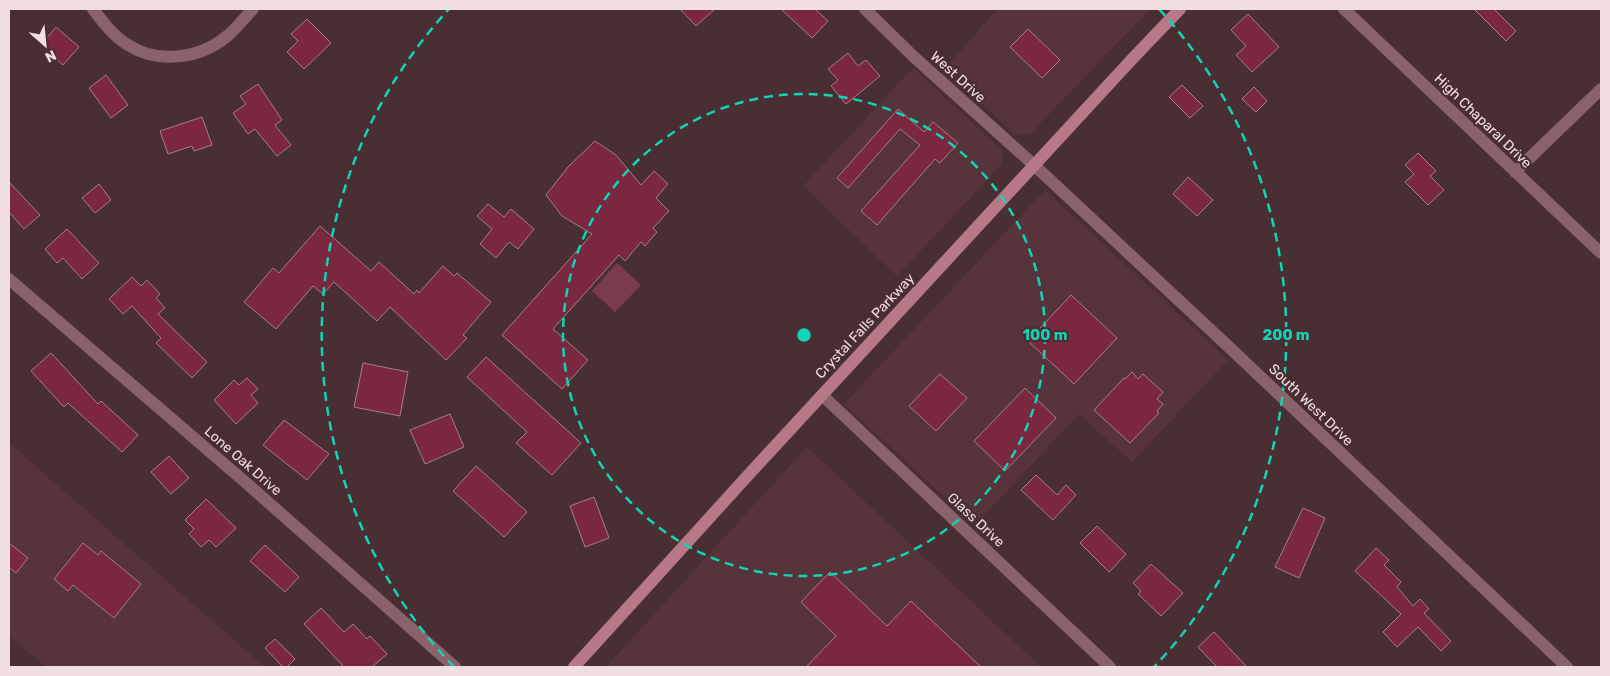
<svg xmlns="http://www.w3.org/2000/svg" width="1610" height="676" font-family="Rubik,sans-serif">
	<rect width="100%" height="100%" fill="#492e33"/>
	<path fill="#57343b" d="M997 9H1150L1030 134H1015L944 70Z
		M913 68 1004 152 1001 165 897 276 803 186Z
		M1045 190 1228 360 1132 462 1079 414 975 525 844 404Z
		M9 443 265 667H46L9 636Z
		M807 447 1041 667H606Z"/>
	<path fill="#7a3b4a" d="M617 263 641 285 615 312 592 291Z"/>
	<path fill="#7c2740" stroke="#a28187" d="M680 9H715L696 26Z
		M781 9H815L828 21 812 38Z
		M1474 9H1494L1516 31 1506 41Z
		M1248 14 1279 47 1252 72 1236 55 1246 46 1231 30Z
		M307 19 331 43 304 69 287 52 298 41 291 34Z
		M56 27 79 47 63 65 41 45Z
		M1028 29 1060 60 1042 78 1010 47Z
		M848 53 858 66 866 60 880 76 846 104 831 86 838 80 828 69Z
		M106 75 128 105 111 118 89 88Z
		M258 84 282 120 275 125 291 145 277 156 255 129 248 134 233 113 246 104 240 96Z
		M1182 85 1203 106 1190 118 1169 97Z
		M1254 87 1267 101 1256 112 1242 99Z
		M898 109 924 132 933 122 958 143 940 163 935 159 877 225 861 211 920 145 900 129 848 188 837 178Z
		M202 117 212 145 194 151 192 146 168 154 160 131Z
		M595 141 616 155 641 185 654 171 668 184 656 198 669 211 653 228 657 232 645 246 641 242 625 261 619 255 553 329 588 360 562 389 502 335 592 234 562 216 546 195 568 167Z
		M1418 153 1436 171 1430 176 1444 190 1428 205 1405 182 1414 174 1405 165Z
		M1188 177 1213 200 1197 216 1173 194Z
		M9 182 40 215 24 229 9 212Z
		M99 184 111 200 95 213 82 198Z
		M488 204 504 217 511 209 534 229 518 249 509 242 496 258 480 244 492 229 477 216Z
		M320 226 371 271 379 262 414 294 417 290 419 293 443 266 454 276 457 273 491 302 463 335 467 338 446 360 390 307 377 321 334 282 323 294 313 286 276 329 244 302 273 268 279 273Z
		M67 229 99 263 82 279 63 258 57 263 45 249Z
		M132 277 141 286 147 280 160 294 156 298 165 308 158 314 207 362 192 378 156 343 161 338 132 306 123 314 109 299Z
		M1071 295 1117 338 1074 384 1028 341Z
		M51 353 98 404 101 401 138 435 122 452 68 403 64 407 31 371Z
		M486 357 581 443 552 475 516 443 527 432 467 377Z
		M363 363 408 372 400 416 354 407Z
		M1132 372 1138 379 1143 374 1163 392 1157 399 1163 404 1157 411 1159 413 1130 443 1094 410 1124 378 1125 379Z
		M940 374 967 398 936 431 909 406Z
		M247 378 258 389 251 395 258 403 236 424 214 400 234 380 239 385Z
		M1025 388 1056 418 1005 471 974 441Z
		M450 414 464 447 425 464 410 430Z
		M284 420 329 454 307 480 263 445Z
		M169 456 189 478 171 494 151 472Z
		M476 466 527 512 504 537 453 491Z
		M1036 475 1057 495 1066 485 1076 495 1053 520 1021 490Z
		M594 497 609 538 585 547 570 506Z
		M206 499 236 528 216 547 209 540 201 547 189 534 194 529 185 520Z
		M1303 508 1325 518 1299 578 1275 567Z
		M1097 526 1126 554 1109 572 1080 543Z
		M9 543 28 558 16 573 9 567Z
		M83 543 98 555 101 551 141 584 114 618 73 585 68 591 54 579Z
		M265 545 299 577 285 592 250 561Z
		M1376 548 1389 560 1384 565 1401 582 1397 587 1413 606 1420 599 1429 609 1424 613 1451 641 1441 651 1418 627 1397 647 1383 632 1401 614 1355 571Z
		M1151 564 1183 593 1161 616 1138 594 1141 591 1133 583Z
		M830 572 887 626 911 601 981 667H806L836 636 801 602Z
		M321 608 344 632 353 624 367 639 370 636 387 654 372 667H344L304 624Z
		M1214 632 1247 667H1217L1198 647Z
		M275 639 295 659 287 667H283L265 648Z"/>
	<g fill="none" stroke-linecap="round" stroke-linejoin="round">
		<path stroke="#8a626a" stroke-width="12" d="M93 9C103 22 113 36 128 45 158 64 199 59 226 37 236 29 244 18 253 9
			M865 9 914 57 1034 165 1230 348 1567 667
			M1344 9 1601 253
			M1515 172 1601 89
			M9 279 244 481 455 667
			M822 395 1110 667"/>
		<path stroke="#b87986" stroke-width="12" d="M574 667 751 472 1134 57 1180 9"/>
	</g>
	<g fill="none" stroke="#11d5b4" stroke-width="2.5" stroke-dasharray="9 6">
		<circle cx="804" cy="335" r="241"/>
		<path d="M454 667A482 482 0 0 1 449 9M1159 9A482 482 0 0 1 1154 667"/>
	</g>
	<g text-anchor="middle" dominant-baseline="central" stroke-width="4.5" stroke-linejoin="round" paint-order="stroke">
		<g font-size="14" fill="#f0dee1" stroke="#492e33">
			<text transform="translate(958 77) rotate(42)">West Drive</text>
			<text transform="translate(1483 121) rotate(44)">High Chaparal Drive</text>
			<text transform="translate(865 326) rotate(-47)">Crystal Falls Parkway</text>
			<text transform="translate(1311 405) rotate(44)">South West Drive</text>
			<text transform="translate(243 461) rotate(41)">Lone Oak Drive</text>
			<text transform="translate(976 520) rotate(43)">Glass Drive</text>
		</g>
	</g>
	<circle cx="804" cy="335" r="8" fill="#11d5b4" stroke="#492e33" stroke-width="2.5"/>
	<g font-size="15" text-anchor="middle" font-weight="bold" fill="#11d5b4" stroke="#492e33" stroke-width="4.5" stroke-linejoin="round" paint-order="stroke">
		<text x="1045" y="340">100 m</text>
		<text x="1286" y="340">200 m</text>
	</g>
	<rect width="1610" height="676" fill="none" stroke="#f0dee1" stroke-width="20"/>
	<g transform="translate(45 45) rotate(153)" stroke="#492e33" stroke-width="4" paint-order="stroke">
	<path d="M0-4L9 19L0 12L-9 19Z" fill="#f0dee1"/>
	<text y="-8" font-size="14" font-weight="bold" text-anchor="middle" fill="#f0dee1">N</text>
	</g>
</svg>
